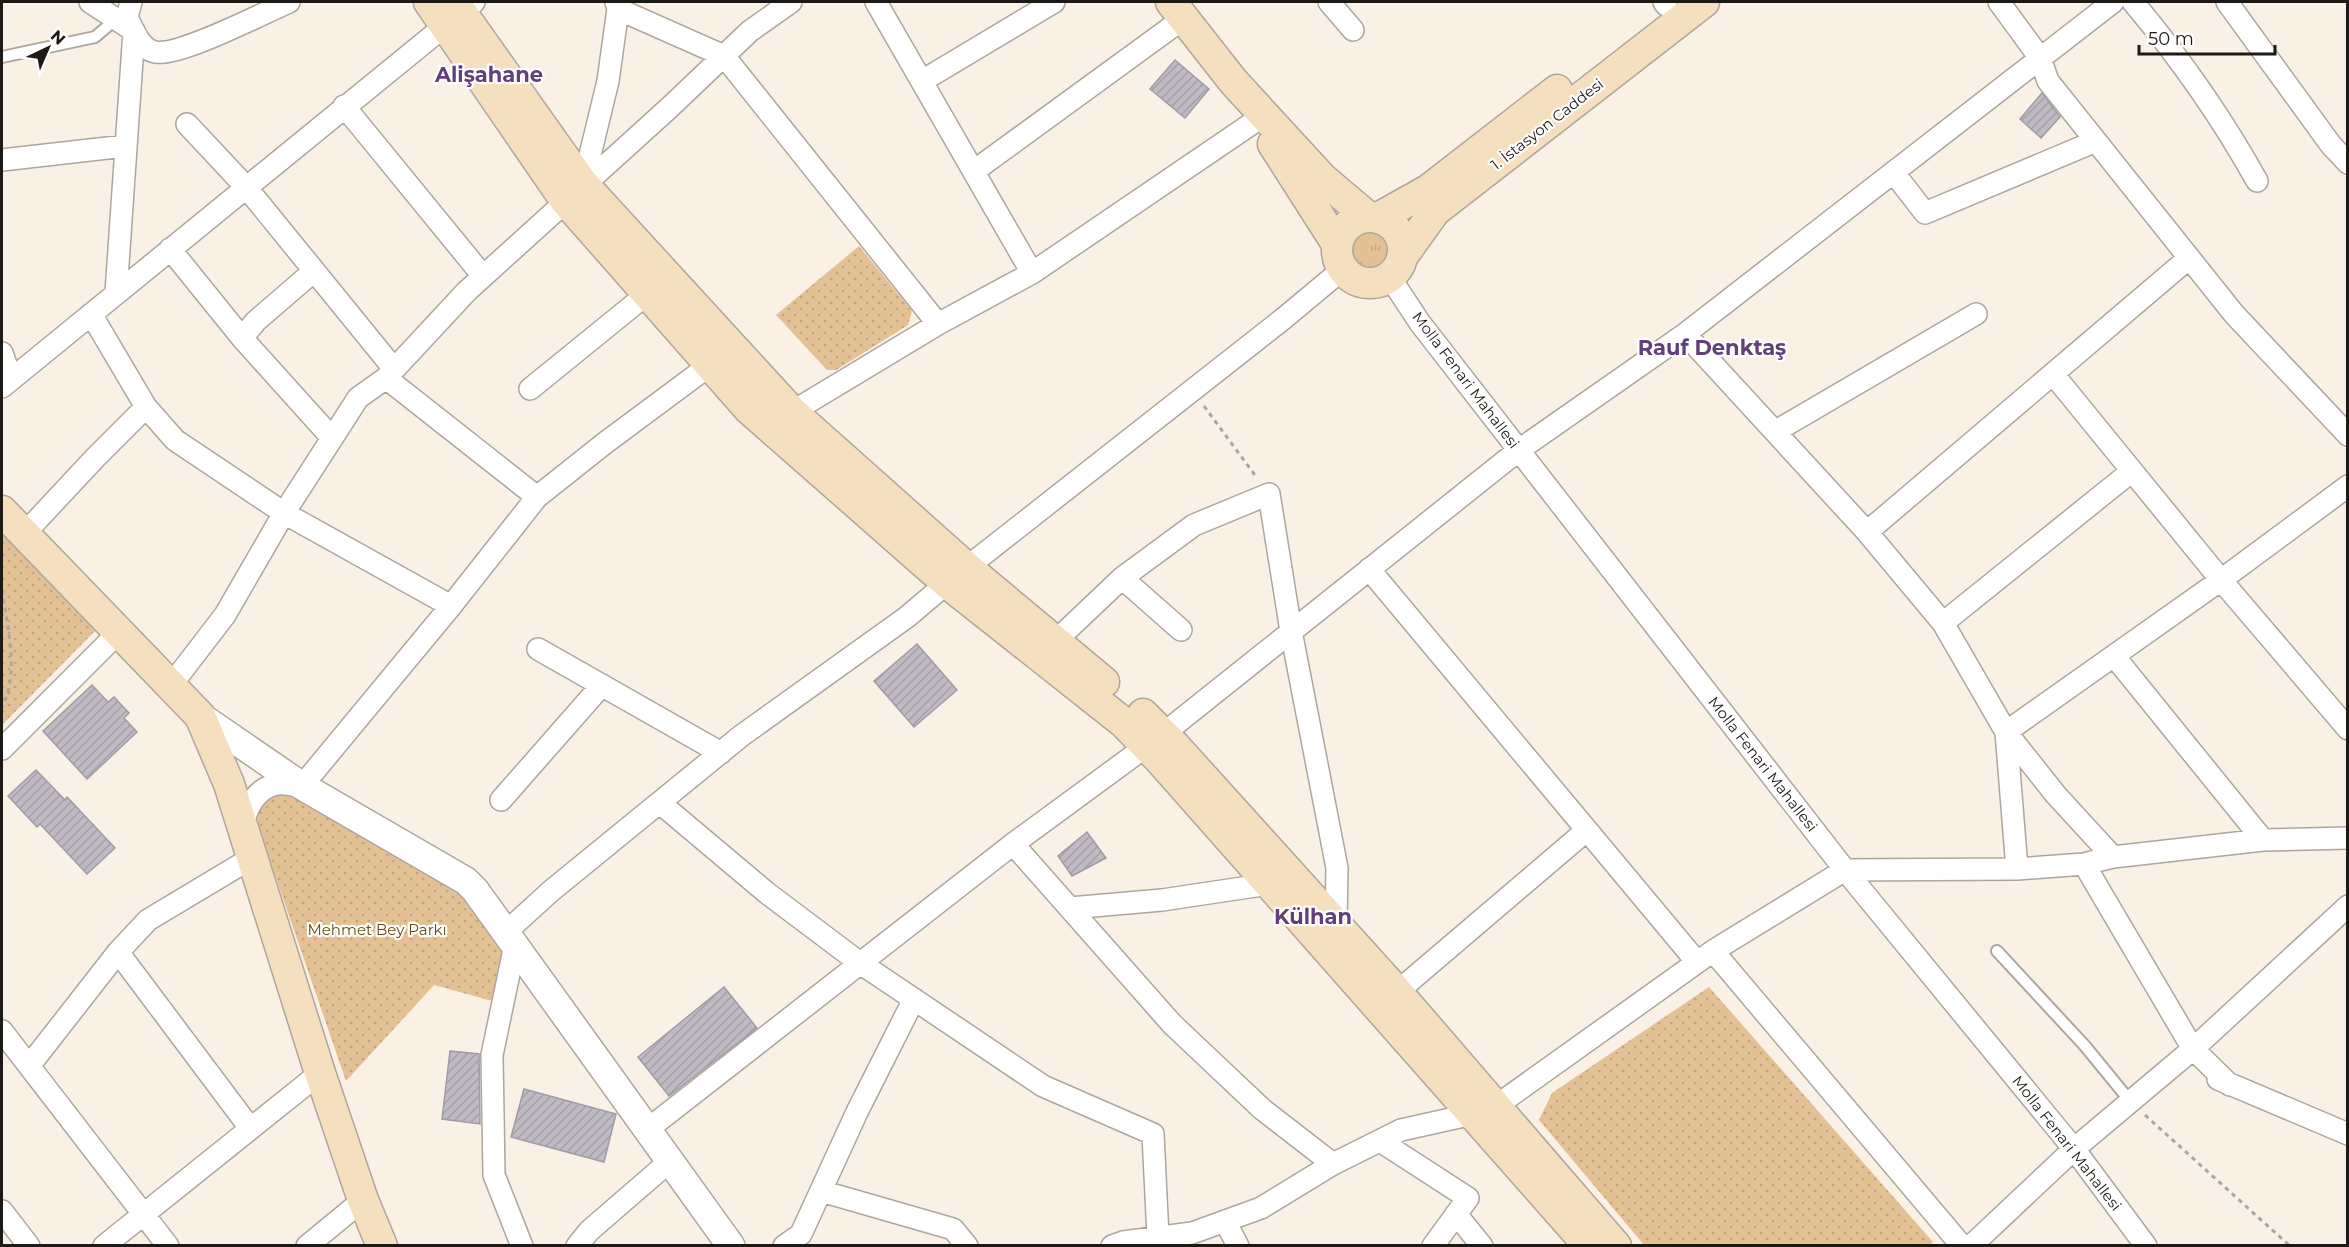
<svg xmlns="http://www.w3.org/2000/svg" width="2349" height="1247" font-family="Montserrat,sans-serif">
	<defs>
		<pattern id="grass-tufts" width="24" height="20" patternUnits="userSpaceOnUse" patternTransform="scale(1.5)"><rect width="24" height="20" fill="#e4c194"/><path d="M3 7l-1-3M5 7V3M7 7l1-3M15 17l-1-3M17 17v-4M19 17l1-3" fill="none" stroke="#c3a57f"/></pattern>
		<pattern id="park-dots" width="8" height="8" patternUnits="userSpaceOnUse" patternTransform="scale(1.5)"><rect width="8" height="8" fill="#e4c194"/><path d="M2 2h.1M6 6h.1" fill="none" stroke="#c3a57f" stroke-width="1.8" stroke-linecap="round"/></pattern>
		<pattern id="building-hatch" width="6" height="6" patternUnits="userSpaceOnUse" patternTransform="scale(1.5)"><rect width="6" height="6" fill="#c0bac5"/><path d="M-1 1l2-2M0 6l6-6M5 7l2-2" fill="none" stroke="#a59fa8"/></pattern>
	</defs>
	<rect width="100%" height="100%" fill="#f9f0e6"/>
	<path fill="url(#grass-tufts)" d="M1349 248a21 21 0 1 1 42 0a21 21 0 1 1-42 0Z"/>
	<path fill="url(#park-dots)" d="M859 246 912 311 908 325 836 370H827L776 315Z
		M2 528 95 631 2 725Z
		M292 789 472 894 509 945 496 1002 434 985 346 1081 258 826V814L268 796Z
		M1709 987 1933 1242 1930 1245H1644L1539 1120 1552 1093Z"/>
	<path fill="url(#building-hatch)" stroke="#a19ba6" stroke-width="1.5" d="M1175 60 1209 89 1185 118 1150 89Z
		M2042 93 2060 117 2041 138 2020 119Z
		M917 644 957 690 914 727 874 681Z
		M92 685 108 702 114 697 129 713 124 718 137 732 87 779 43 731Z
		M36 770 65 800 67 797 115 848 87 874 40 824 37 827 8 796Z
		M1087 832 1106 858 1072 876 1058 856Z
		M724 987 757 1028 669 1096 638 1057Z
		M450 1051 479 1054 480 1124 442 1119Z
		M524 1089 616 1114 604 1162 511 1137Z"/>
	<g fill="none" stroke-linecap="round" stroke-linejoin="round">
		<g stroke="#aea69d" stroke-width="14">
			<path id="service" d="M2 57 95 37 116 19
				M1997 951 2085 1046 2130 1101"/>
		</g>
		<g stroke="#aea69d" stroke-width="24">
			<path id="minor" d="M90 2 134 31 116 293
				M131 2 127 17C133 29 140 49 155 52 179 57 263 13 289 2
				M876 2 1032 273
				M1329 2 1353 30
				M1664 2 1666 5
				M1999 2 2040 58 2048 81 2234 314 2348 435
				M2133 2C2179 57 2222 118 2257 181
				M2227 2 2331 145 2348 163
				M618 9 724 56 938 324
				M922 81 1054 2
				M344 106 483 276
				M187 124 246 187 394 369
				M2 160 125 146
				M974 171 1184 18
				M1894 173 1925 213 2096 141
				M583 184 608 81 618 9 616 2
				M170 249 242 338 332 438
				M1389 276 1420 323 1845 870 2074 1149 2146 1246
				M91 314 146 407 175 440 284 513 451 606
				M1685 334 1867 532 1943 623 2006 732 2017 869
				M242 338 256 321 314 271
				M2 353 11 379
				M2053 374 2221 580 2348 729
				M386 378 537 497
				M2 387 474 2
				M530 389 647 294
				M792 412 938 324 1032 273 1257 120
				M1776 431 1976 314
				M1867 532 2189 258
				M24 534 95 458 146 407
				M1369 569 1697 962
				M1122 578 1181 630
				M1943 623 2132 471
				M538 649 721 753
				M1046 650 1122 578 1194 525 1269 494 1291 631 1337 868 1336 923
				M2114 656 2263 840
				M172 684 225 615 284 513 358 398 386 378 467 291 669 108 750 31 791 2
				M2 749 118 633
				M501 800 602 685
				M660 803 767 893 860 963 1043 1086 1153 1134 1158 1237
				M243 826C246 808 256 788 277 784 285 783 294 786 302 786L451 606 537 497 605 443 710 365
				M1013 844 1172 1024 1262 1109 1333 1164
				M2113 857 2056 795 2006 732 2221 580 2348 486
				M2084 864 2193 1049 2230 1085
				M1070 908 1162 900 1269 884
				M506 932 551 891 741 736 907 617 947 583 1283 319 1343 269
				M515 945 492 1055 494 1175 522 1246
				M1713 951 1962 1246
				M118 952 250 1128
				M1397 992 1587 830
				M2 1031 168 1246
				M29 1066 118 952 148 920 253 857
				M2218 1079 2348 1134
				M648 1129 1013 844 1163 734 1519 450 1685 334 2113 2
				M1380 1141 1468 1198 1433 1246
				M821 1191 953 1229 967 1246
				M2 1211 29 1246
				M1456 1214 1482 1246
				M1225 1221 1238 1246
				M104 1246 320 1073
				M307 1246 363 1200
				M577 1246 589 1231 670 1161
				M784 1246 801 1234 857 1112 914 999
				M1112 1246 1123 1242 1192 1233 1261 1208 1333 1164 1401 1130 1473 1114 1496 1106 1713 951 1845 870 2017 869 2084 864 2113 857 2263 840 2348 838
				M1971 1246 2074 1149 2193 1049 2348 906"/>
		</g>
		<g stroke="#aea69d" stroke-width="30">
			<path id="tertiary" d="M200 716 302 786 466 881 475 890 731 1246"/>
		</g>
		<g stroke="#aea69d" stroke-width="33">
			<path id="secondary" d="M429 2 565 200 749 409 947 583 1124 723 1160 760 1589 1246
				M454 2 583 184 792 412 966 567 1104 682
				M1171 2 1233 81 1322 178 1368 217
				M1273 144 1337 244
				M1337 250a33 33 0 1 1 66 0a33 33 0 1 1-66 0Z
				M1378 218 1428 190 1557 90
				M1402 257 1435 211 1704 2
				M2 511 200 716 229 784 320 1073 363 1200 382 1246
				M1143 714 1175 746 1390 984 1616 1246"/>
		</g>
		<path stroke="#ada69e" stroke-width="3" stroke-dasharray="4.5 4.5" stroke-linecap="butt" d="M1204 406 1257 478
			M2 590C7 626 20 673 2 707
			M2145 1115 2290 1246"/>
		<use href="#service" stroke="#fff" stroke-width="10"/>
		<use href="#minor" stroke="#fff" stroke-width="21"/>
		<use href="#tertiary" stroke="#fff" stroke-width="27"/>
		<use href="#secondary" stroke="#f4e0be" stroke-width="30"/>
	</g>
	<g text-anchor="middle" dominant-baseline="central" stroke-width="4.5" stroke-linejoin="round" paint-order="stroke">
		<g font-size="15" fill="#1d1a16" stroke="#fff">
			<text transform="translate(1547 124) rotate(-38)">1. İstasyon Caddesi</text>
			<text transform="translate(1466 380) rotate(53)">Molla Fenari Mahallesi</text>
			<text transform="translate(1763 764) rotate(52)">Molla Fenari Mahallesi</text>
			<text transform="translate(2067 1143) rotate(52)">Molla Fenari Mahallesi</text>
		</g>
		<g font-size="15" fill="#6b4910" stroke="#fff">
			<text x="377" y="929">Mehmet Bey Parkı</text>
		</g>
		<g font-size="21" font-weight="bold" fill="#623f79" stroke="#fff">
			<text x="489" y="74">Alişahane</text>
			<text x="1712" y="347">Rauf Denktaş</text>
			<text x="1313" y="916">Külhan</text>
		</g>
	</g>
	<rect width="2349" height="1247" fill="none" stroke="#1d1a16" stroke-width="6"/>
	<g transform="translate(48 48) rotate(44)" stroke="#ffffff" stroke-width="4.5" paint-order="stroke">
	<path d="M0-4.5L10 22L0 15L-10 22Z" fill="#1d1a16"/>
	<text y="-9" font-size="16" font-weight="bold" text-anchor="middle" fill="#1d1a16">N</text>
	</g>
	<path d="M2139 45v9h136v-9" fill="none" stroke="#1d1a16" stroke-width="3"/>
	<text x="2148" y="45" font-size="18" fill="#1d1a16" stroke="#ffffff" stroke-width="4.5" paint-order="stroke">50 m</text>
</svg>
